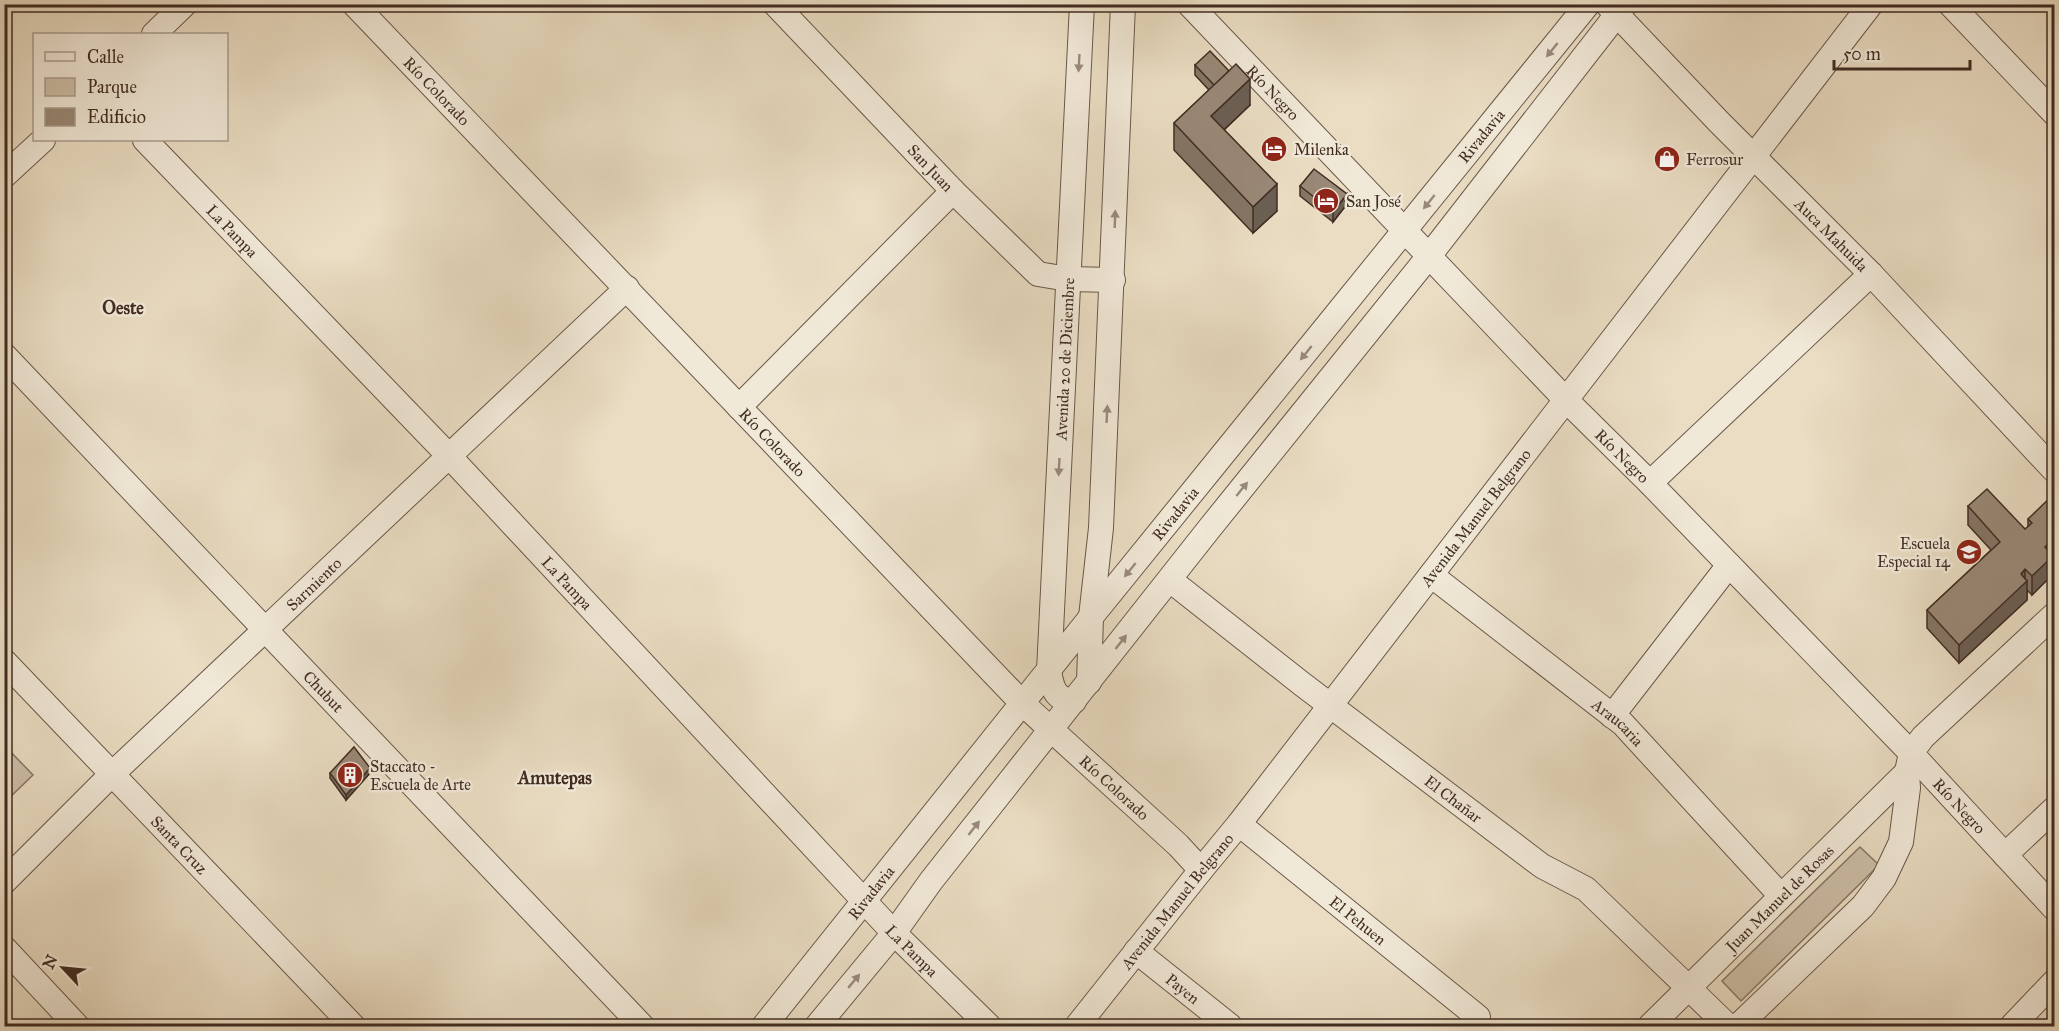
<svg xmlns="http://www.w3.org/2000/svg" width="2059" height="1031" font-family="'IM FELL Great Primer',serif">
	<rect width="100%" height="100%" fill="#eaddc3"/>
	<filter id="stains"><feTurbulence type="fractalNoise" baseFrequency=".00333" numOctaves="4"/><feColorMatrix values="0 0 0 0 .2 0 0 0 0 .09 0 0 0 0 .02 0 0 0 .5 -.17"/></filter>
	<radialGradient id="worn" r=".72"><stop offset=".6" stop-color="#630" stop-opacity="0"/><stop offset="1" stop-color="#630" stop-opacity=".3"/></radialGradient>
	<path fill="#cdbfa8" stroke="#877666" stroke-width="1.5" d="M5 746 33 775 5 802Z
		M1860 847 1879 865 1741 1001 1722 981Z"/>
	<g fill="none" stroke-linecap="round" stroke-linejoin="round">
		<g stroke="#6b584b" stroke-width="26">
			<g id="minor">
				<path id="s1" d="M354 4 1023 704 1178 845 1201 870"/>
				<path id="s2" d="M775 4 953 191 1038 274 1068 279 1113 280"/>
				<path id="s3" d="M1189 4 1566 400 1650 483 1911 753 2054 908"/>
				<path id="s4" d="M1607 4 1719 122 1871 274 2054 470"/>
				<path d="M1950 4 2054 113"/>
				<path d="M154 34 185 4"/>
				<path id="s5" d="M145 140 450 457 894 933 989 1026"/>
				<path d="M4 176 43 140"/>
				<path id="s6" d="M4 355 642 1026"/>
				<path d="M739 407 953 191"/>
				<path d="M1650 483 1871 274"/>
				<path id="s7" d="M1431 575 1623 724 1781 896"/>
				<path id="s8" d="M1170 580 1302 684 1542 866 1586 889 1728 1026"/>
				<path id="s9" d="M4 661 353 1026"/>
				<path d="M1089 682 1091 617 1101 528 1123 4"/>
				<path id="s10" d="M1074 701C1055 700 1052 688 1049 671L1082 4"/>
				<path d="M1612 716 1729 565"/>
				<path id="s11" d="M1239 824 1478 1017"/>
				<path d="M2005 855 2054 809"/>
				<path id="s12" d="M4 882 111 775 627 288"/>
				<path d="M4 948 77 1026"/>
				<path id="s13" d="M1136 951 1230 1026"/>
				<path id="s14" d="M764 1026 1091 617 1588 4"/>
				<path d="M817 1026 894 933 931 881 1209 529 1429 256 1625 4"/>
				<path id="s15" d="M1077 1026 1201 870 1239 824 1871 4"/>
				<path id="s16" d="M1650 1026 1907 772"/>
				<path d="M1738 1026 1863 906 1884 878 1901 842 1908 788 1907 772 1911 753 1923 737 2054 615"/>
				<path d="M2012 1026 2054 982"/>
			</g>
		</g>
		<use href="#minor" stroke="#f1e9d8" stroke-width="24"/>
	</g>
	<path fill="#847565" stroke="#412c23" stroke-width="1.5" d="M1195 65 1250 105 1224 130 1277 211 1253 233 1174 150V123L1209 90 1195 75Z
		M1300 186 1347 204 1333 222 1300 196Z
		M2055 496V563L2053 562V574L2032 595 2027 590V600L1959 663 1927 628V610L1991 550 1968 525V506L2025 529 2028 527V519Z
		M330 773H370L346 800 330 778Z"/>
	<path fill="#6b5f53" stroke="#412c23" stroke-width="1.5" d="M1250 79V105L1211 142V116Z
		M1277 184V211L1253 233V207Z
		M1347 194V204L1333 222V212Z
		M2051 541V558L2053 556V574L2032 595V576L2045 547Z
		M2025 569V583L2027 581V600L1959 663V645Z
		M370 768V773L346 800V795Z"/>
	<path fill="#998876" stroke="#412c23" stroke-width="1.5" d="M1210 51 1229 71 1214 85 1195 65Z
		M1236 64 1250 79 1211 116 1277 184 1253 207 1174 123Z
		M1314 169 1347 194 1333 212 1300 186Z
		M1987 489 2025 529 2032 523 2028 519 2053 495 2055 496V545L2051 541 2045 547 2053 556 2032 576 2025 569 2021 574 2027 581 1959 645 1927 610 2000 542 1968 506Z
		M354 747 370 768 346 795 330 773Z"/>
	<defs><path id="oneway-solid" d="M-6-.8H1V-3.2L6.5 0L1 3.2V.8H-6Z" transform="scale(1.5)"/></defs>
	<g fill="#998a7e">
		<use href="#oneway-solid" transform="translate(1552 50) rotate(129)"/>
		<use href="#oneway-solid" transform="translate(1079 63) rotate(93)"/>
		<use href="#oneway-solid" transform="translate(1429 202) rotate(129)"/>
		<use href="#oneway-solid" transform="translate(1115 219) rotate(-88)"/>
		<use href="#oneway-solid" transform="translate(1306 353) rotate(129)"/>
		<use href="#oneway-solid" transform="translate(1107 414) rotate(-87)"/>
		<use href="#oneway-solid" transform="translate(1059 467) rotate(93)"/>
		<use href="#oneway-solid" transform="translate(1242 489) rotate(-51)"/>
		<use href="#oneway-solid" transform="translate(1130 570) rotate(129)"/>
		<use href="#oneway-solid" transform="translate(1121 642) rotate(-52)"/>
		<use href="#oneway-solid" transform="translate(974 828) rotate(-52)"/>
		<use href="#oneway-solid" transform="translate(854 981) rotate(-50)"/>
	</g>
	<defs>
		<g id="hotel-disc" transform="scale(1.35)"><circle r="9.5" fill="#8f2418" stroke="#f1e9d8"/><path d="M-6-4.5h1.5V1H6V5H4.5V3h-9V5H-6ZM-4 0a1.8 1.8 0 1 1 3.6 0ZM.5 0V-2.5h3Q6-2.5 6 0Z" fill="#fff"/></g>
		<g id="shop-disc" transform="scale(1.35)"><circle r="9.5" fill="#8f2418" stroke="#f1e9d8"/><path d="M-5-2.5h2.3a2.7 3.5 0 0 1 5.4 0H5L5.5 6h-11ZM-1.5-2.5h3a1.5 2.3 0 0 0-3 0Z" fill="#fff"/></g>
		<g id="school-disc" transform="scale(1.35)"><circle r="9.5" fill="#8f2418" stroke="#f1e9d8"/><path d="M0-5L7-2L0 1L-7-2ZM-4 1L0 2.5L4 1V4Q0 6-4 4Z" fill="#fff"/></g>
		<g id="building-disc" transform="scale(1.35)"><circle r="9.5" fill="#8f2418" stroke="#f1e9d8"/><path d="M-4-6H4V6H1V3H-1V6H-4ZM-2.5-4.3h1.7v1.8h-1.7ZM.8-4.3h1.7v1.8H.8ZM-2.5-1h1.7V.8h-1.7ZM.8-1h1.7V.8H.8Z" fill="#fff"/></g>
	</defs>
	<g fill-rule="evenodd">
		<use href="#hotel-disc" x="1274" y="149"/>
		<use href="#shop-disc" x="1667" y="159"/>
		<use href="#hotel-disc" x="1326" y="201"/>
		<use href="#school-disc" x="1969" y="552"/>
		<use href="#building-disc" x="350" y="775"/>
	</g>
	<g text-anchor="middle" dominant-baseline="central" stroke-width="5" stroke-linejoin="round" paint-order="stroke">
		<g font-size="16" fill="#412c23" stroke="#f1e9d8">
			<text stroke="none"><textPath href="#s1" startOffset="120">Río Colorado</textPath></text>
			<text stroke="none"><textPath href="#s3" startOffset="122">Río Negro</textPath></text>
			<text stroke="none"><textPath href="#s14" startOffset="1143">Rivadavia</textPath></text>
			<text stroke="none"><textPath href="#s2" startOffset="226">San Juan</textPath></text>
			<text stroke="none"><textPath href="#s5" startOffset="126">La Pampa</textPath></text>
			<text stroke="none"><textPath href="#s4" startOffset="322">Auca Mahuida</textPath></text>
			<text stroke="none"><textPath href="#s10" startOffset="356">Avenida 20 de Diciembre</textPath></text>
			<text stroke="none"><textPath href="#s1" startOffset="606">Río Colorado</textPath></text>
			<text stroke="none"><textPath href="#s3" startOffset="626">Río Negro</textPath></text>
			<text stroke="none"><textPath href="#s14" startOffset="657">Rivadavia</textPath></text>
			<text stroke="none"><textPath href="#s15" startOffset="646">Avenida Manuel Belgrano</textPath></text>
			<text stroke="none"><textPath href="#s5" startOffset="612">La Pampa</textPath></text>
			<text stroke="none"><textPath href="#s12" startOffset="430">Sarmiento</textPath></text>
			<text stroke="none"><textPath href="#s6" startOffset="464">Chubut</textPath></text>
			<text stroke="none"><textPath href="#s7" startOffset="238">Araucaria</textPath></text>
			<text stroke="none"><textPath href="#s1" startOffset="1092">Río Colorado</textPath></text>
			<text stroke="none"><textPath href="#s8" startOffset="358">El Chañar</textPath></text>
			<text stroke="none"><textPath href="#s3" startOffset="1112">Río Negro</textPath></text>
			<text stroke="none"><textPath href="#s9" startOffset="254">Santa Cruz</textPath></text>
			<text stroke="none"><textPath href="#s14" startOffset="171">Rivadavia</textPath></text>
			<text stroke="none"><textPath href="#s16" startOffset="182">Juan Manuel de Rosas</textPath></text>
			<text stroke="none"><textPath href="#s15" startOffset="160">Avenida Manuel Belgrano</textPath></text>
			<text stroke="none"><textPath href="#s11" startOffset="153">El Pehuen</textPath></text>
			<text stroke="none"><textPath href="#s5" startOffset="1116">La Pampa</textPath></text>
			<text stroke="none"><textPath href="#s13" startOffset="60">Payen</textPath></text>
		</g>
		<g font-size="16" fill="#412c23" stroke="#f1e9d8" text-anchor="start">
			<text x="1294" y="149">Milenka</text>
			<text x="1686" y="159">Ferrosur</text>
			<text x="1346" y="201">San José</text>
			<text x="1950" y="543" text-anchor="end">Escuela<tspan x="1950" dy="18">Especial 14</tspan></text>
			<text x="370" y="766">Staccato -<tspan x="370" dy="18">Escuela de Arte</tspan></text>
		</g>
		<g font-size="18" font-weight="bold" fill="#412c23" stroke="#f1e9d8">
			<text x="123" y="308">Oeste</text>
			<text x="555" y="778">Amutepas</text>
		</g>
	</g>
	<rect width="2059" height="1031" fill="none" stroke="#eaddc3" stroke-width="24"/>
	<rect x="6" y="6" width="2047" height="1019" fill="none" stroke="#412c23" stroke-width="3"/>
	<rect x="12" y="12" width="2035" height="1007" fill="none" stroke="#412c23" stroke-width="1.5"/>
	<rect x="33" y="33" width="195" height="108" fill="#f1e9d8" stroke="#ab9d90" stroke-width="1.5"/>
	<rect x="45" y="52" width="30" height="9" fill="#f1e9d8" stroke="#ab9d90" stroke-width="1.5"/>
	<text x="87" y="63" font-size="18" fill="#412c23">Calle</text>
	<rect x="45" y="78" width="30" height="18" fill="#cdbfa8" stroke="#ab9d90" stroke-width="1.5"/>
	<text x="87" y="93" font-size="18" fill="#412c23">Parque</text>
	<rect x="45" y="108" width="30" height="18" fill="#998876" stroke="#ab9d90" stroke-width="1.5"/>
	<text x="87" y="123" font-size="18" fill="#412c23">Edificio</text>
	<g transform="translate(63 968) rotate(296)" stroke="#f1e9d8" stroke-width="4.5" paint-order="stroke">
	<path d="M0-4.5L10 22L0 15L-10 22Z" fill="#412c23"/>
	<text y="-9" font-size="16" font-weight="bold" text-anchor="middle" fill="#412c23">N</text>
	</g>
	<path d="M1834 60v9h136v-9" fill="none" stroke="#412c23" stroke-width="3"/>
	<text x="1843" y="60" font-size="18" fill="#412c23" stroke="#f1e9d8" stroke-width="4.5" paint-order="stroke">50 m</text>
	<rect width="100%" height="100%" filter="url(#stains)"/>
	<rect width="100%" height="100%" fill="url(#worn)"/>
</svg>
